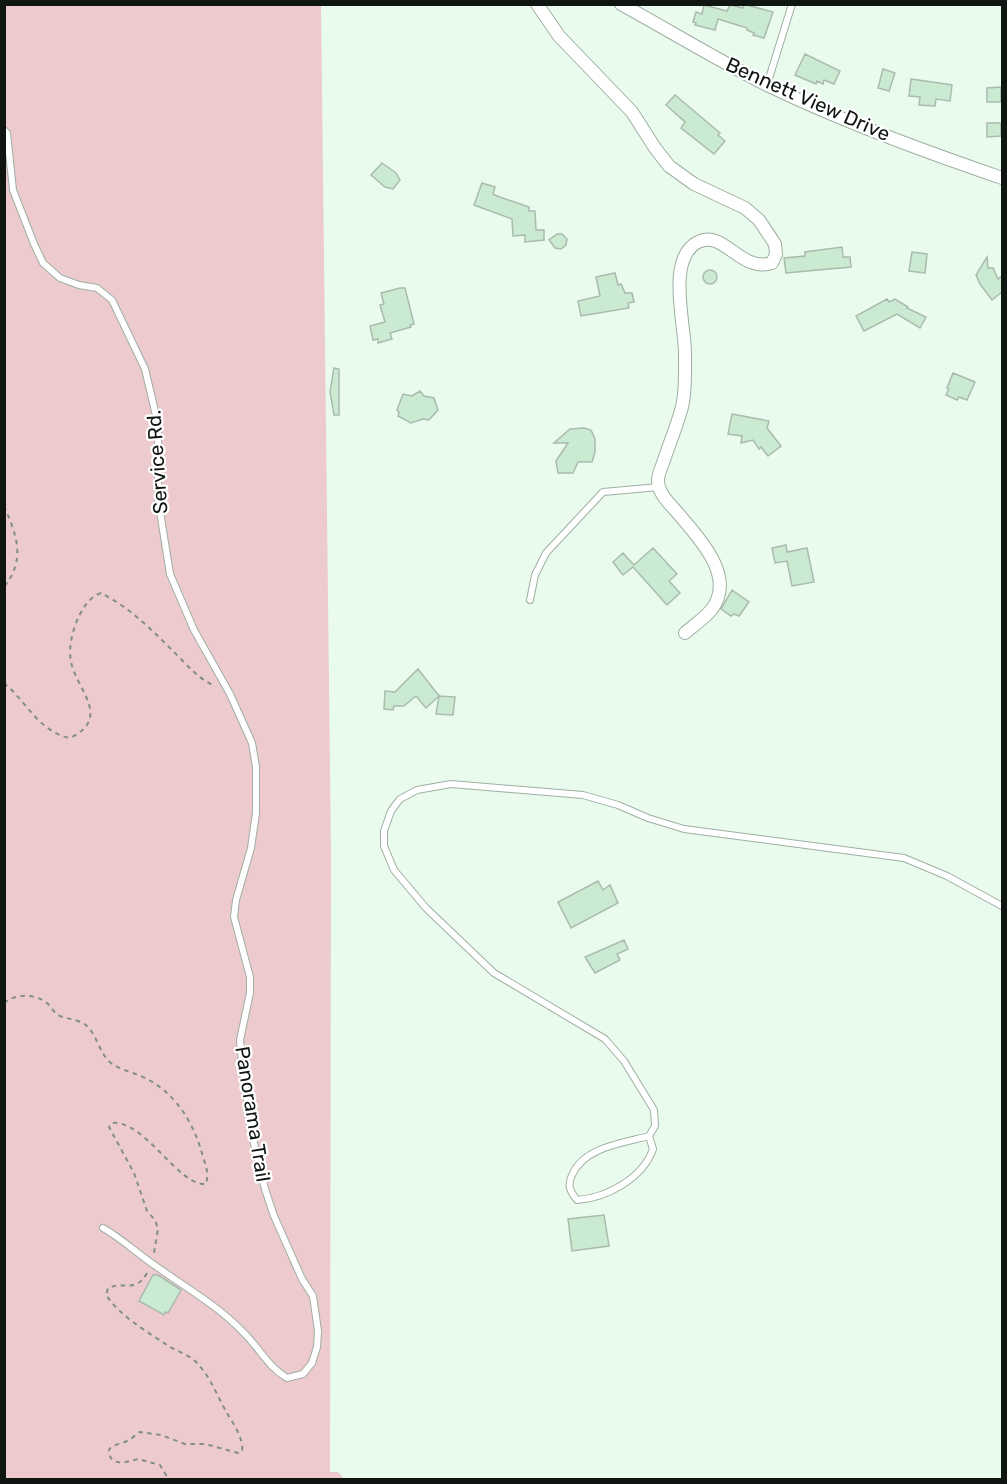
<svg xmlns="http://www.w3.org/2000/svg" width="1007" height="1484" font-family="Rubik,sans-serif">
	<rect width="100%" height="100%" fill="#e9fbed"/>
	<path fill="#eccace" d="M5 5H321L331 854 330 1472H338L344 1479 5 1480Z"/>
	<path fill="#caead1" stroke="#aabbae" stroke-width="1.5" d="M743 4 773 12 764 38 753 35 754 33 747 30V28L718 19 715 30 695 25 696 23 693 22 696 12 702 14 704 5 727 11 730 5 743 8Z
		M805 54 840 71 834 84 824 80 823 84 817 81 816 84 795 75Z
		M883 69 895 73 889 91 878 88Z
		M911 79 952 85 950 101 936 99 935 106 919 105 920 97 909 96Z
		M1001 87V102H987V88Z
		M675 95 720 133 718 135 725 141 714 154 681 128 685 122 666 105Z
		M987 123H1001V136L987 137Z
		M382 163 396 173 400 180 393 189 385 187 371 175Z
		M482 183 495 187 493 194 497 196 529 207V211H535L536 230H544V240L525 242V235L513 236 512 219 474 205Z
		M557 234H562L567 239 566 245 561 249 555 248 549 240Z
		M842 247 843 257H850L851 267 786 273 784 258 805 256V252Z
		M912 252 927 254 925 273 909 271Z
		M987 257 988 268H993L998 279 1002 276V292L992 300 980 284 976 275Z
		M703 277a7 7 0 1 1 14 0a7 7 0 1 1-14 0Z
		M615 273 618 285 621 284 625 293H632L634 302 628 303 629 308 581 316 578 301 600 296 596 277Z
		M400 288H405L414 324 410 325 411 327 390 333 392 339 378 343V339L373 340 370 326 385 322 380 305 384 304 381 293Z
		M887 299 889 302 895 299 908 307 907 308 926 317 920 328 897 314 864 331 856 316Z
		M334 368 339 369V415H334L330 392Z
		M953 373 975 382 967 400 959 397 957 400 946 395 949 389 947 388Z
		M420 391 424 396 434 398 438 410 429 420 423 419 411 423 398 416 399 412 397 410 403 394 412 396Z
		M732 414 769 421 767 428 781 446 768 456 761 447 759 449 753 440 741 443 742 436 728 434Z
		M584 428 591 430 595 439V452L592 462H578L573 473H558L556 461 568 443H554L570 429Z
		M786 545 787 552 807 548 814 582 792 586 787 561 775 563 772 548Z
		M653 548 677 574 669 581 680 593 667 605 633 567 623 575 613 562 623 553 634 565Z
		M732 590 749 602 739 616 734 614 731 616 721 609Z
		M418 669 439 696 455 697 453 715 436 714 439 696 426 708 416 696 404 706H394L393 710 384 709 385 691 395 692Z
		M598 881 603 890 610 885 618 903 571 928 558 902Z
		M624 940 628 949 617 954 620 960 595 973 585 957Z
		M604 1215 609 1246 572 1251 568 1219Z
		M153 1275H158L181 1290 168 1313 165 1312 164 1315 139 1301Z"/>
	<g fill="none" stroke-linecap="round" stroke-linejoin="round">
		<g stroke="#9fafa2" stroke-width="8">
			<path id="service" d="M767 85 792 4
				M4 130 7 133 13 190 34 244 43 263 60 278 79 285 97 288 112 300 145 369 158 424V499L170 574 194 630 230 694 252 743 256 767V813L251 848 236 900 234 917 250 977V993L240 1040 243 1073 252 1135 265 1189 274 1216 302 1279 313 1296 318 1331 317 1347 312 1363 303 1374 287 1378C267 1366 258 1346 242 1331 218 1306 188 1289 160 1269 140 1256 124 1240 103 1228
				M530 600 535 575 546 553 603 492 659 487
				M649 1136C623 1143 584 1147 572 1175 567 1186 570 1191 577 1200 607 1198 643 1178 653 1149L649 1136 655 1126 654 1110 624 1061 605 1039 494 973 426 908 394 870 384 846V831L391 811 400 799 417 790 451 784 583 795 618 805 648 818 684 829 904 858 947 876 1002 906"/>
		</g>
		<g stroke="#9fafa2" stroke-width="14">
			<path id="minor" d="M537 4 559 36 632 112 655 148 669 166 694 184 745 208 759 220 775 244 776 254 772 263C740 273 724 229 698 242 666 258 685 324 685 353 685 370 686 391 682 407 677 426 669 444 663 463 661 468 658 475 658 480 658 493 668 502 676 511 696 535 737 575 712 609 705 618 693 626 685 633
				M621 4C670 31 719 61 769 86 844 122 924 151 1002 178"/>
		</g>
		<path stroke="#838f85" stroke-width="2" stroke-dasharray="4.5 4.5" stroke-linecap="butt" d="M4 506C17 536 26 559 4 587
			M4 683C27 702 39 732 70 738 112 718 77 690 71 662 68 647 73 629 79 616 84 606 90 597 101 593 131 608 155 633 178 656 190 668 199 679 215 686
			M4 1003C15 993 36 994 47 1003 51 1007 54 1013 60 1016 70 1020 81 1019 89 1028 98 1039 100 1054 111 1063 122 1071 137 1073 149 1080 178 1096 195 1126 203 1157 206 1166 209 1174 206 1184 179 1187 144 1119 112 1123L109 1127 134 1173 147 1211 155 1220 158 1229 154 1253
			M147 1273C136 1293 125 1281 108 1288L106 1295C120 1316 146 1331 167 1345 176 1351 187 1354 195 1361 210 1375 217 1396 227 1413 233 1423 244 1439 242 1451L238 1453 205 1444H185L161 1435 140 1432C136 1434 132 1439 127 1441 117 1446 101 1445 113 1461L122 1463 138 1459 160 1465 169 1480"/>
		<use href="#service" stroke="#fff" stroke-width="6"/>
		<use href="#minor" stroke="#fff" stroke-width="12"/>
	</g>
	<g text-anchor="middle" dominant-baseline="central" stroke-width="4.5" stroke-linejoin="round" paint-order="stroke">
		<g font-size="20" fill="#0f1510" stroke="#fff">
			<text transform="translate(808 99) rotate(24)">Bennett View Drive</text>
			<text transform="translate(157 462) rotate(-94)">Service Rd.</text>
			<text transform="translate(253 1114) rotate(81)">Panorama Trail</text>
		</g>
	</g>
	<rect width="1007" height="1484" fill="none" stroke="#0f1510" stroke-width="12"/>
</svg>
